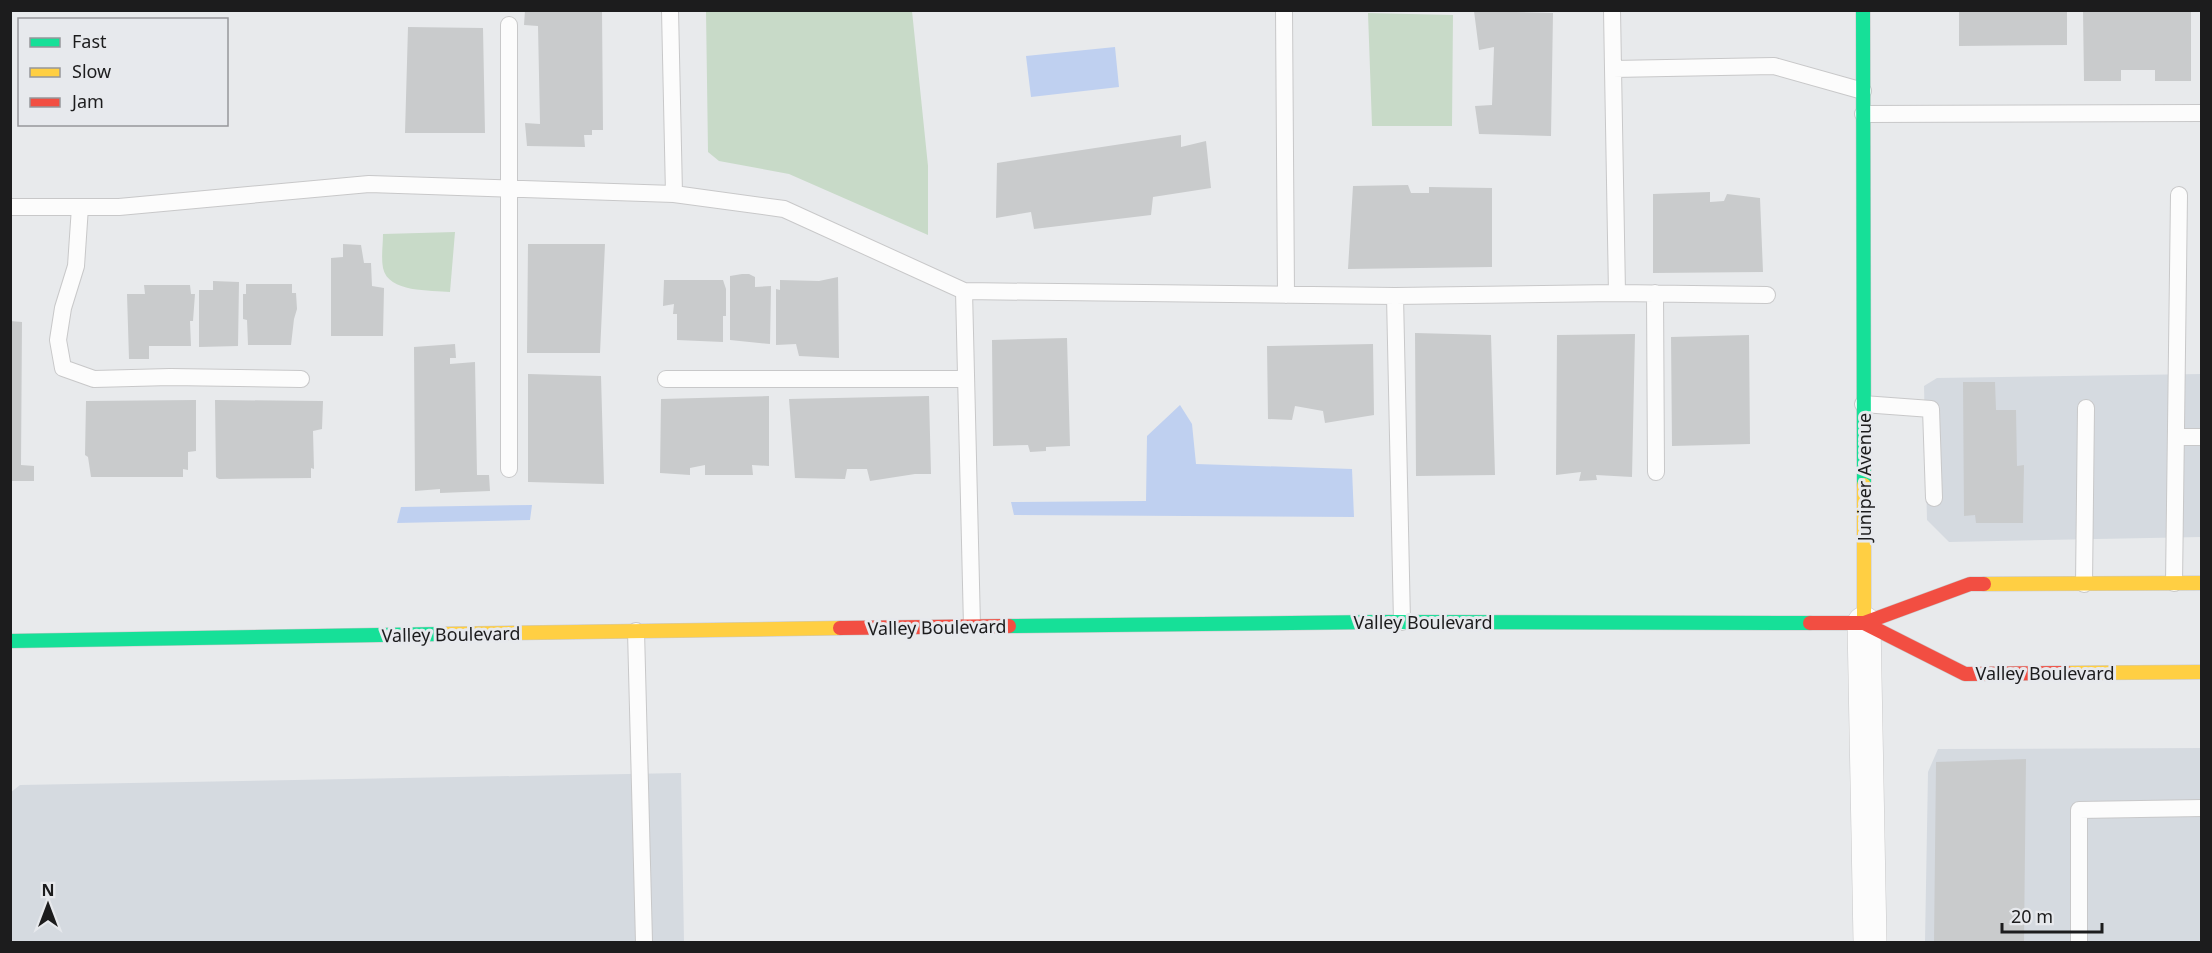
<svg xmlns="http://www.w3.org/2000/svg" width="2212" height="953" font-family="'Noto Sans',sans-serif">
	<rect width="100%" height="100%" fill="#e8eaec"/>
	<path fill="#d5dae0" d="M2201 374V537L1949 542 1927 520 1924 386 1937 378Z
		M2201 748V942H1925L1928 772 1938 749Z
		M681 773 684 942H11L10 793 20 785Z"/>
	<path fill="#c8dac8" d="M706 11H912L928 166V235L789 174 719 161 708 152Z
		M1368 13 1453 15 1452 126H1372Z
		M455 232 450 292C431 290 388 293 383 268 381 257 383 245 383 234Z"/>
	<path fill="#bfd0f0" d="M1115 47 1119 87 1031 97 1026 56Z
		M1180 405 1192 424 1196 464 1352 469 1354 517 1014 515 1011 502 1146 501 1147 436Z
		M532 505 530 520 397 523 401 507Z"/>
	<path fill="#c9cbcc" d="M525 10H602L603 130H592V135H584L585 147 527 146 525 123 540 124 538 26 524 25Z
		M1959 10H2067V45L1959 46Z
		M2083 10H2191V81H2155V70H2121V81H2084Z
		M1474 11 1553 13 1551 136 1479 134 1475 106 1492 105 1494 47 1479 50Z
		M408 27 483 28 485 133H405Z
		M1181 135V147L1206 141 1211 188 1153 197 1151 215 1034 229 1031 212 996 218 997 163Z
		M1408 185 1411 193H1429V187L1492 188V267L1348 269 1353 186Z
		M1710 192V202L1724 201 1727 194 1760 198 1763 272 1653 273V194Z
		M343 244 361 245 364 263H371L372 286 384 288 383 336H331V258L343 257Z
		M528 244H605L600 353H527Z
		M742 274H749L755 277V287L771 286 770 344 730 340V276Z
		M838 277 839 358 799 356 796 344 776 345V289L780 290V280L819 281Z
		M664 280H723L726 289V316H723V342L677 340V314H673L674 304 663 306Z
		M213 281 239 282 238 346 199 347V290H213Z
		M246 284H292V293H296L297 309 294 319 291 345H248L247 320 243 319V294H246Z
		M144 285H190L191 294H195L193 321H190L191 346H149V359H129L127 294H145Z
		M10 321 22 322 21 465 34 466V481H10Z
		M1415 333 1491 335 1495 475 1416 476Z
		M1635 334 1632 477 1596 475 1597 480 1579 481 1581 472 1556 475 1557 335Z
		M1749 335 1750 444 1672 446 1671 337Z
		M1067 338 1070 446 1046 447V451L1030 452 1028 445 993 446 992 340Z
		M455 344 456 358H450V364L475 362 477 475H489L490 491 440 493V489L415 491 414 347Z
		M1373 344 1374 415 1325 423 1323 411 1295 406 1292 420 1268 419 1267 346Z
		M528 374 601 376 604 484 528 482Z
		M1963 382H1995L1996 410H2016L2017 466 2024 465 2023 523H1976L1975 515 1964 516Z
		M769 396V466L752 465 753 475H705V465L690 468V475L660 473 661 399Z
		M929 396 931 474H915L870 481 867 469H847L845 479 795 478 789 399Z
		M196 400V451L188 452V470L183 469V477H91L88 457 85 455 86 401Z
		M215 400 323 401 322 429 313 431 314 469 311 468V478L219 479 216 477Z
		M2026 759 2024 942H1934L1936 762Z"/>
	<g fill="none" stroke-linecap="round" stroke-linejoin="round">
		<g stroke="#c8c8c9" stroke-width="18">
			<path id="lane" d="M1284 10 1286 295
				M1612 10 1613 69 1774 66 1863 91
				M509 25V469
				M1863 114 2202 113
				M674 194 784 209 964 291 972 626
				M10 207H119L369 184 674 194 670 10
				M80 207 76 266 63 308 58 340 63 368 94 379 170 377 301 379
				M964 291 1395 296 1402 622
				M1617 293 1767 295
				M1655 293 1656 472
				M1395 296 1617 293 1613 69
				M666 379H966
				M1863 404 1931 409 1934 498
				M2176 437H2202
				M2174 583 2179 195
				M2084 584 2086 408
				M636 631 644 942
				M2079 942V810L2202 808"/>
		</g>
		<g stroke="#c8c8c9" stroke-width="34">
			<path id="street" d="M1864 623 1870 942"/>
		</g>
		<g stroke="#c8c8c9" stroke-width="15">
			<path id="fast" d="M1863 10 1864 485
				M1009 626 1376 622 1810 623
				M10 641 442 634"/>
		</g>
		<g stroke="#c8c8c9" stroke-width="15">
			<path id="slow" d="M1864 485V623
				M1984 584 2202 583
				M442 634 840 628
				M2067 673 2202 672"/>
		</g>
		<g stroke="#c8c8c9" stroke-width="15">
			<path id="jam" d="M1810 623H1864L1970 584H1984
				M1864 623 1965 674 2067 673
				M840 628 1009 626"/>
		</g>
		<use href="#lane" stroke="#fcfcfc" stroke-width="16"/>
		<use href="#street" stroke="#fcfcfc" stroke-width="33"/>
		<use href="#fast" stroke="#16e098" stroke-width="14"/>
		<use href="#slow" stroke="#ffcf43" stroke-width="14"/>
		<use href="#jam" stroke="#f24e42" stroke-width="14"/>
	</g>
	<g text-anchor="middle" dominant-baseline="central" stroke-width="6" stroke-linejoin="round" paint-order="stroke">
		<g font-size="18" fill="#1c1c1d" stroke="#e7e9ed">
			<text transform="translate(1864 477) rotate(-90)">Juniper Avenue</text>
			<text x="1423" y="622">Valley Boulevard</text>
			<text transform="translate(937 627) rotate(-1)">Valley Boulevard</text>
			<text transform="translate(451 634) rotate(-1)">Valley Boulevard</text>
			<text x="2045" y="673">Valley Boulevard</text>
		</g>
	</g>
	<rect width="2212" height="953" fill="none" stroke="#1c1c1d" stroke-width="24"/>
	<rect x="18" y="18" width="210" height="108" fill="#e7e9ed" stroke="#96979a" stroke-width="1.5"/>
	<rect x="30" y="38" width="30" height="9" fill="#16e098" stroke="#96979a" stroke-width="1.5"/>
	<text x="72" y="48" font-size="18" fill="#1c1c1d">Fast</text>
	<rect x="30" y="68" width="30" height="9" fill="#ffcf43" stroke="#96979a" stroke-width="1.5"/>
	<text x="72" y="78" font-size="18" fill="#1c1c1d">Slow</text>
	<rect x="30" y="98" width="30" height="9" fill="#f24e42" stroke="#96979a" stroke-width="1.5"/>
	<text x="72" y="108" font-size="18" fill="#1c1c1d">Jam</text>
	<g transform="translate(48 905)" stroke="#e7e9ed" stroke-width="4.5" paint-order="stroke">
	<path d="M0-4.5L10 22L0 15L-10 22Z" fill="#1c1c1d"/>
	<text y="-9" font-size="16" font-weight="bold" text-anchor="middle" fill="#1c1c1d">N</text>
	</g>
	<path d="M2002 923v9h100v-9" fill="none" stroke="#1c1c1d" stroke-width="3"/>
	<text x="2011" y="923" font-size="18" fill="#1c1c1d" stroke="#e7e9ed" stroke-width="4.5" paint-order="stroke">20 m</text>
</svg>
